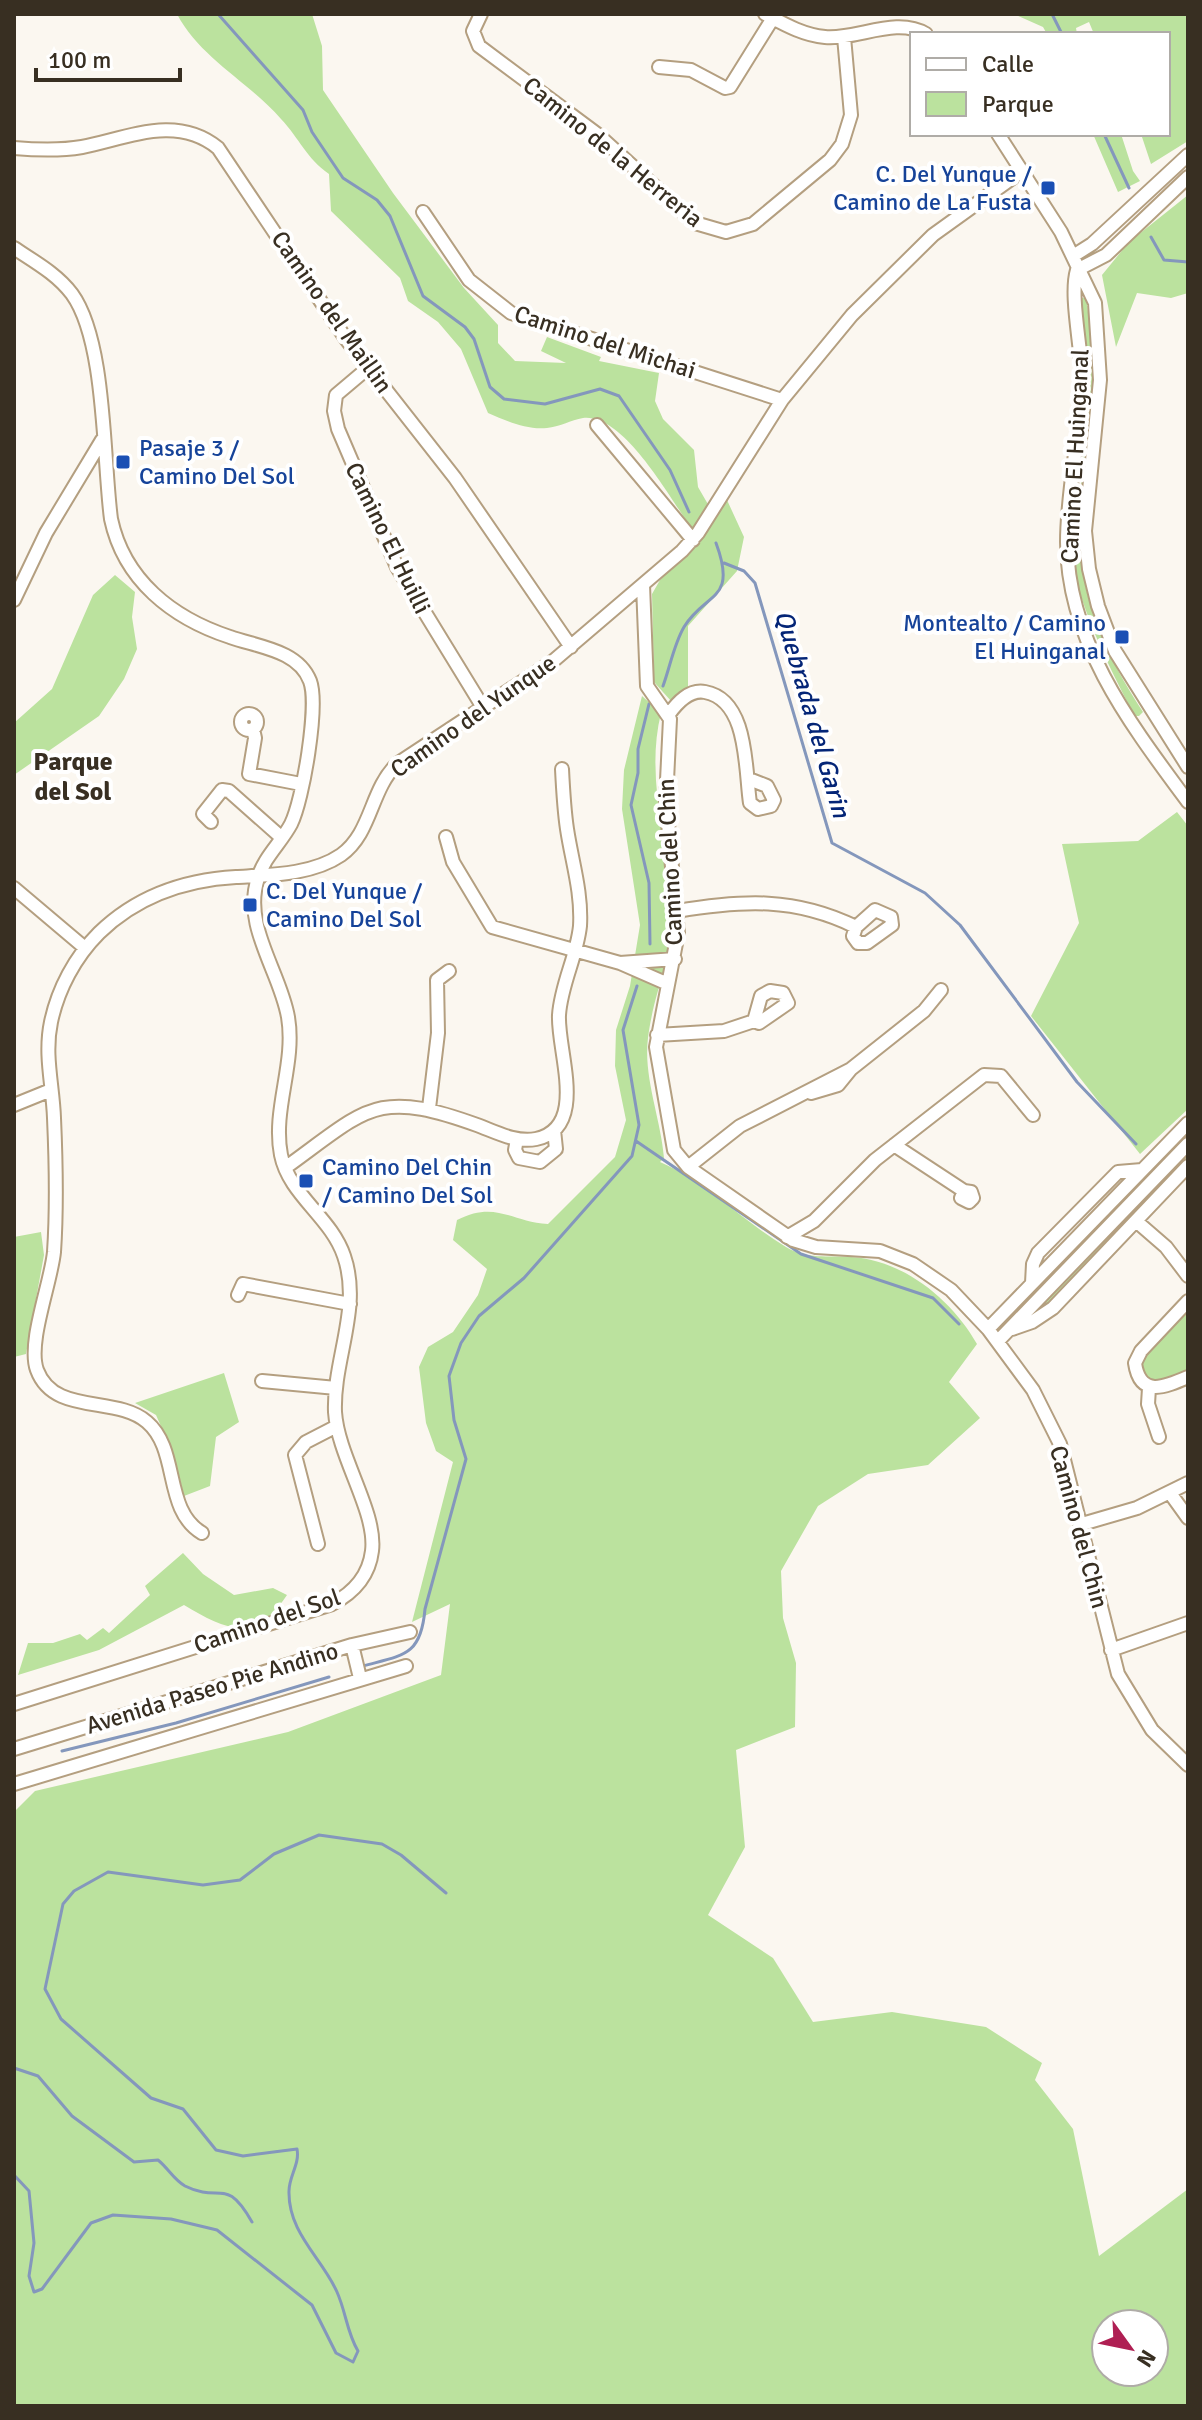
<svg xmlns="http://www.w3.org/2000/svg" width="1202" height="2420" font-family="Signika,sans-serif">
	<rect width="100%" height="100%" fill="#fbf7f0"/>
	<path fill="#bbe29e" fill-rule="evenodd" d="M177 14H312L322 46 323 90 393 193 464 288 498 325V343L515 361 566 363 541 351 547 337 601 357 599 361 659 373 655 401 663 419 694 450 698 487 709 506 692 529C671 500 624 413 583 418 571 420 559 427 547 428 526 430 507 421 488 413L461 349 438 322 408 301 400 278 331 211 329 174C307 159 299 138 281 119 249 82 200 58 177 14Z
		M1014 14H1188V141L1151 164 1141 134H1168V34H1094L1089 22 1076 28 1077 34H1047L1043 27Z
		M1093 134H1121L1133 171 1140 181 1118 192Z
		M1188 195V293L1171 298 1137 293 1116 347 1102 275 1129 242Z
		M1086 297 1096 372 1085 482 1081 484 1087 363 1079 299Z
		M727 500 744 537 737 571 688 626V687L671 701 654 682 652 594 660 580 699 542Z
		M1079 504 1083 508C1072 585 1102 648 1143 712L1139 716H1135C1112 673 1046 548 1079 504Z
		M115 575 135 592 132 617 137 649 124 679 99 716 14 775V723L52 689 93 595Z
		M642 696 661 713C645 778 668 842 671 907 674 958 654 989 648 1038 643 1077 661 1119 664 1158L660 1162C706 1182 743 1221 786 1247 807 1260 828 1255 851 1257 904 1260 952 1300 977 1344L949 1382 980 1418 928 1465 868 1474 818 1506 781 1571 783 1618 796 1663 795 1727 736 1750 745 1847 708 1915 773 1958 813 2022 892 2012 986 2027 1042 2063 1035 2080 1073 2129 1099 2256 1188 2189V2406H14V1812L35 1791 288 1732 441 1675 450 1604 412 1622 453 1462 436 1451 426 1423 419 1367 428 1347 453 1332 478 1295 487 1269 453 1240 457 1220C496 1200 511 1222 548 1224L615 1157 626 1120 615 1066 616 1030 630 986 640 925 622 809 624 770ZM1106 2324H1154V2372H1106Z
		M1177 812 1188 826V1109L1140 1154 1031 1016 1079 923 1062 844 1138 841Z
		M1188 1129V1137L1004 1327H1001Z
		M1188 1151V1159L1048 1306 1029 1317Z
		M41 1232 44 1255 26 1354 14 1357V1237Z
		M1188 1308V1372L1162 1382 1146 1379 1141 1366 1144 1356Z
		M224 1373 239 1422 216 1437 210 1486 184 1496 174 1456 156 1415 135 1403Z
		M183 1553 203 1574 234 1595 273 1588 287 1595C255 1643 227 1631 184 1605L99 1650 18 1675 28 1643H53L80 1634 87 1640 103 1628 109 1633 150 1595 145 1586Z"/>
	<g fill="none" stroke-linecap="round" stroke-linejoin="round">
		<path stroke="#8497bc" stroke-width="3" d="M218 14 303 110 312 132 343 178 377 200 390 216 423 296 465 327 474 339 490 387 504 399 545 404 600 389 619 396 670 470 689 512
			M1052 14 1062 34
			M1104 134 1129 188
			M1151 237 1164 260 1188 262
			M724 563 744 571 755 583 832 843 925 893 960 925 1077 1082 1136 1144
			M663 686C670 667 674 644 684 627 705 592 738 602 716 543
			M649 704 638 749V773L631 805 649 883 650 944
			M636 1141 801 1254 933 1298 959 1324
			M363 1666C404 1655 421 1656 425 1609L466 1459 454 1420 449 1376 461 1343 479 1316 524 1278 632 1156 639 1125 623 1030 637 986
			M62 1751 176 1723 329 1677
			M14 2068 38 2076 72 2116 134 2162 158 2160C168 2168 174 2180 185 2186 221 2204 225 2175 252 2222
			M14 2175 29 2191 34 2243 29 2276 34 2292 42 2289 91 2223 113 2215 171 2219 217 2230 312 2305 336 2353 353 2362 358 2351C347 2333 346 2312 337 2292 322 2258 288 2233 289 2191 289 2176 300 2164 297 2149L243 2156 216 2150 183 2109 151 2098 61 2019 45 1989 63 1904 74 1891 108 1872 203 1885 240 1880 274 1854 319 1835 382 1844 401 1855 446 1893"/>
		<g stroke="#b49f80" stroke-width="16">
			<path id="minor" d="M481 14 473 31 479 46 597 134 695 223 726 232 753 224 830 160 842 144 851 115 844 37
				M765 14C784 24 803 35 825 37 857 40 896 16 926 34
				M659 67 691 70 725 88 730 87 773 18
				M998 134 1061 232 1095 303 1100 380 1085 531 1089 569 1098 606 1115 651 1188 767
				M14 148C37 150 59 151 82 147 128 138 176 114 218 148L346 339 455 478 571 647
				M423 212 469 280 511 313 782 400
				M14 248C35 262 57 274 72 294 106 341 103 459 111 519 124 580 172 618 230 637 258 647 298 650 310 681 319 705 303 800 291 824 281 843 264 857 258 878 242 926 280 971 288 1017 296 1064 272 1109 281 1155 289 1195 331 1217 344 1256 362 1308 333 1359 335 1412 338 1457 377 1512 372 1551 369 1576 353 1593 332 1604L14 1704
				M1073 256 1092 244 1188 155
				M1077 270C1069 297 1083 352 1082 385 1080 437 1067 490 1067 542 1067 642 1131 725 1188 802
				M1077 270 1106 255 1188 177
				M368 368 336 395 334 411 338 429 397 567 484 709
				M597 425 693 540
				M643 585 647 686 670 719 666 801 678 933 656 1047 674 1150 688 1167 793 1240 816 1247 880 1251 913 1264 951 1290 988 1329 1033 1390 1060 1444 1118 1674 1152 1730 1188 1765
				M14 600 46 533 102 440
				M669 714C677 703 689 689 705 692 749 700 745 771 750 803L758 809 771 806 774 800 767 786 749 779
				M241 722a8 8 0 1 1 16 0a8 8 0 1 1-16 0Z
				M253 729 255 738 249 774 301 784
				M211 822 203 814 222 790 229 791 282 838
				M446 837 453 862 492 927 620 963 668 984
				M14 888 85 948
				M875 910 891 917 892 925 867 943H858L853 936 856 927Z
				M677 911C743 900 795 897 856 927
				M620 963 675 959
				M770 991 783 993 788 1003 759 1023 754 1021 761 996Z
				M657 1035 724 1031 754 1021
				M811 1093 838 1085 851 1069 924 1011 941 990
				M14 1105 51 1090
				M429 1108 438 1033 437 980 449 971
				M517 1139 515 1150 519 1158 540 1162 556 1149 554 1130
				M894 1145 964 1191 971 1192 973 1198 969 1202 961 1198 964 1191
				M688 1167 740 1126 851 1069
				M285 1168C367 1109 375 1088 477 1125 496 1132 516 1143 536 1139 589 1128 557 1051 559 1015 561 984 577 956 580 926 582 892 572 862 567 829 564 809 563 789 562 769
				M1136 1221 1166 1247 1188 1276
				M787 1237 814 1221 875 1160 984 1075 1001 1076 1033 1115
				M1032 1283 1033 1264 1038 1253 1118 1172 1142 1170
				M238 1295 243 1284 350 1304
				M1188 1301 1141 1351 1135 1363C1140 1398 1165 1387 1188 1377
				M988 1329 1188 1123
				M1012 1329 1032 1322 1053 1308 1188 1166
				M998 1341 1188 1144
				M262 1381 336 1388
				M1149 1388 1148 1404 1159 1437
				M1170 1493 1188 1518
				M1082 1524 1137 1508 1188 1483
				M202 1533C163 1510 180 1450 147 1422 116 1395 54 1416 37 1370 27 1343 51 1283 54 1252 57 1208 56 1162 54 1118 53 1086 44 1055 51 1022 58 989 75 957 99 933 137 896 183 880 236 877 269 875 312 875 341 855 372 833 370 790 397 764L552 662 682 551 698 533 782 400 852 315 933 235 1022 171
				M318 1544 295 1455 306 1442 337 1426
				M352 1645 360 1678
				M1111 1650 1188 1623
				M14 1749 352 1645 410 1632
				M14 1784 406 1666"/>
		</g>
		<use href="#minor" stroke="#fff" stroke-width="12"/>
	</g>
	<g fill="#1a4fb4" stroke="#fff" stroke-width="3">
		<rect x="1040" y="180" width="16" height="16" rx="4"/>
		<rect x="115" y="454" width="16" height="16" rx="4"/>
		<rect x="1114" y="629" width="16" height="16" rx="4"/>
		<rect x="242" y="897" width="16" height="16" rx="4"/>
		<rect x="298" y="1173" width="16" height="16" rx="4"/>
	</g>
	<g text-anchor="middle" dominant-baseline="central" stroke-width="8" stroke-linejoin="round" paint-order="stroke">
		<g font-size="24" fill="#382f22" stroke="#fff">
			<text transform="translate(613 152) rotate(39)">Camino de la Herreria</text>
			<text transform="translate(332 312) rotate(55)">Camino del Maillin</text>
			<text transform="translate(605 342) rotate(18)">Camino del Michai</text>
			<text transform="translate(1075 456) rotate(-87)">Camino El Huinganal</text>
			<text transform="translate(388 538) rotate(64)">Camino El Huilli</text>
			<text transform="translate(473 716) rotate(-35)">Camino del Yunque</text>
			<text transform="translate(670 862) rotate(-93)">Camino del Chin</text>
			<text transform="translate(1079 1527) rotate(75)">Camino del Chin</text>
			<text transform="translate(267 1621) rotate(-19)">Camino del Sol</text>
			<text transform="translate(212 1688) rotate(-17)">Avenida Paseo Pie Andino</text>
		</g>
		<g font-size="24" fill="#164399" stroke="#fff" text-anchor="start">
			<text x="1032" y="174" text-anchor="end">C. Del Yunque /<tspan x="1032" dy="28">Camino de La Fusta</tspan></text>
			<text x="139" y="448">Pasaje 3 /<tspan x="139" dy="28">Camino Del Sol</tspan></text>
			<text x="1106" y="623" text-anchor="end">Montealto / Camino<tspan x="1106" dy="28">El Huinganal</tspan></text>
			<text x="266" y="891">C. Del Yunque /<tspan x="266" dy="28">Camino Del Sol</tspan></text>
			<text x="322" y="1167">Camino Del Chin<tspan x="322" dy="28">/ Camino Del Sol</tspan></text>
		</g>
		<g font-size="26" font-style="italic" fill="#042577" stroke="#fff">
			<text transform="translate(812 714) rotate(74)">Quebrada del Garin</text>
		</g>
		<g font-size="26" font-weight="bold" fill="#382f22" stroke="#fff">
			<text x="73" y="762">Parque<tspan x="73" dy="30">del Sol</tspan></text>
		</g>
	</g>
	<rect width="1202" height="2420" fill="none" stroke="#382f22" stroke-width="32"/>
	<rect x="910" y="32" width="260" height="104" fill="#ffffff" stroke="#afaca7" stroke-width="2"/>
	<rect x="926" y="58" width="40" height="12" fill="#ffffff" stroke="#afaca7" stroke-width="2"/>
	<text x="982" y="72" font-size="24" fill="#382f22">Calle</text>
	<rect x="926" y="92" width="40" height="24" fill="#bbe29e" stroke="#afaca7" stroke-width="2"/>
	<text x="982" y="112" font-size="24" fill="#382f22">Parque</text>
	<g transform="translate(1130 2348) rotate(123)"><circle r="38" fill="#ffffff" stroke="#afaca7" stroke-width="2"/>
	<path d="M0-6L14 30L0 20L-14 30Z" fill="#af1f53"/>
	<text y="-12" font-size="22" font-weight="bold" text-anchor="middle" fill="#382f22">N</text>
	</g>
	<path d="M36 68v12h144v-12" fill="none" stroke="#382f22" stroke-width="4"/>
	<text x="48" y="68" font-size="24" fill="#382f22" stroke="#ffffff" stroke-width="6" paint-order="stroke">100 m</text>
</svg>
